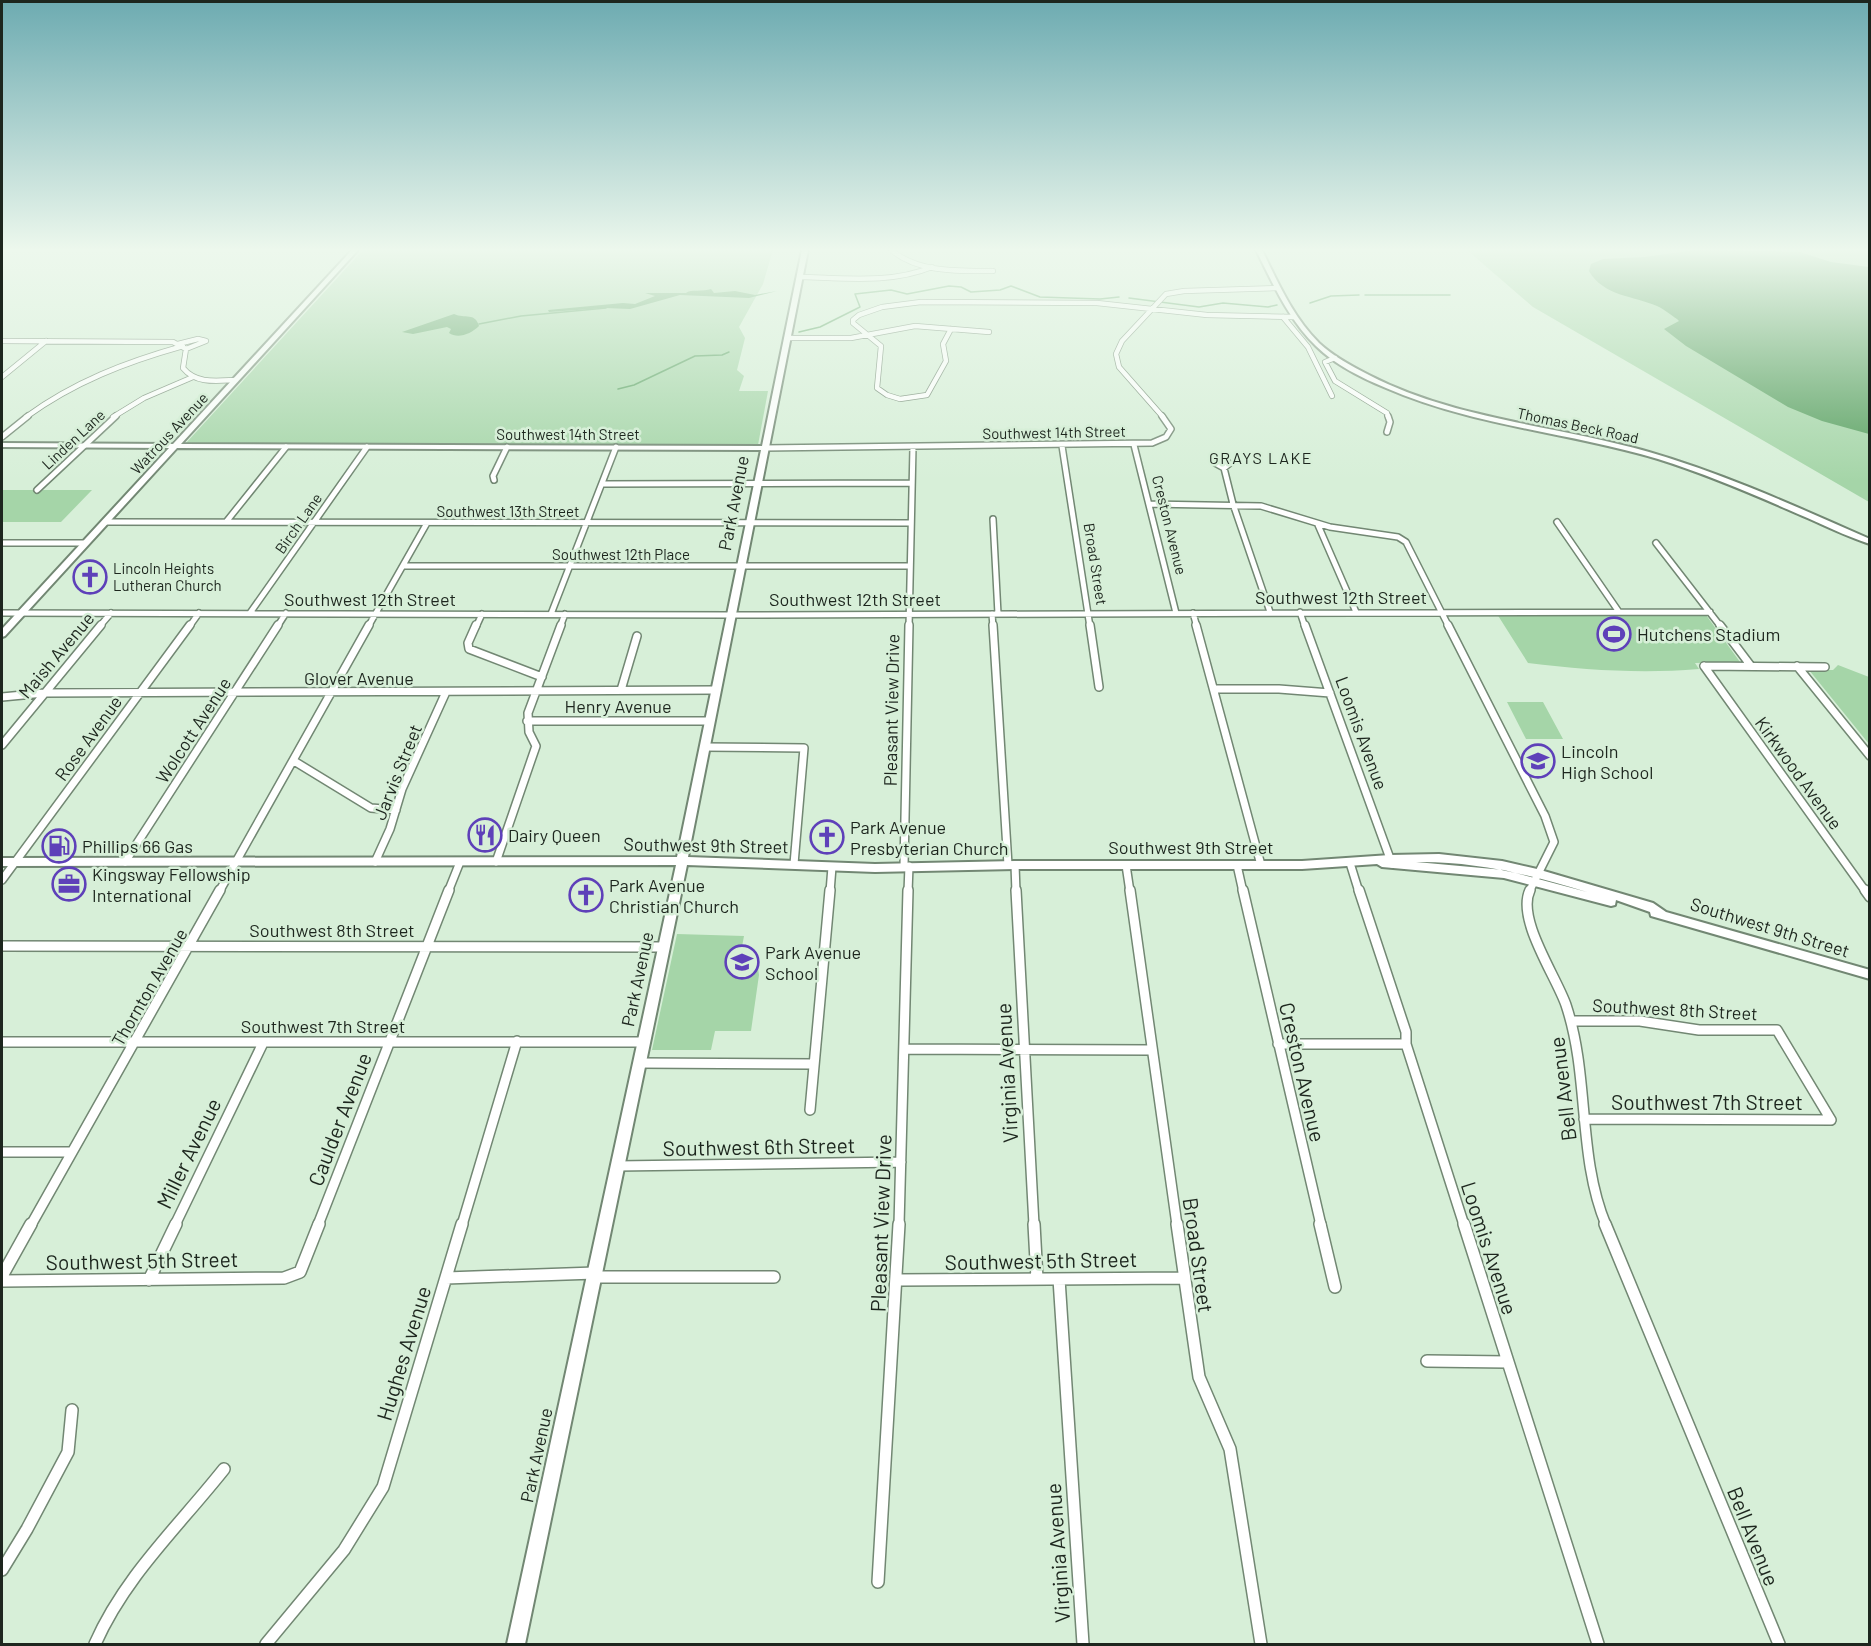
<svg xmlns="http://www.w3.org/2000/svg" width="1871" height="1646" font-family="Barlow,sans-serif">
	<rect width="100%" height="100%" fill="#d7efd8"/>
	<path fill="#a5d5a8" d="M363 250H773L763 284 739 327 745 338 737 370 744 376 739 391H768L758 445 186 443Z
		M1467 250H1869V502L1533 307Z
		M2 490H92L61 522H2Z
		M1497 614 1706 615 1740 662 1695 663 1699 669C1641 674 1585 670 1528 663Z
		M1838 665 1869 677V744L1809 670H1833Z
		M1507 702H1543L1563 739H1526Z
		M677 934 744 936 738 968H758L759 975 751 1031H715L711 1050H652Z"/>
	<path fill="#569e5e" d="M1696 250 1800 252 1831 262 1869 267V434L1822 421 1788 407 1686 346 1664 329 1679 321 1677 319C1671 315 1664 309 1657 306 1634 296 1603 296 1589 271L1591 264 1603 259 1644 257Z
		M711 289 714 293 735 291 755 295 777 291 749 298 680 295 630 309 605 308 549 312 548 310 623 303 635 304 655 296 645 293H686C690 289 704 292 711 289Z
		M454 314C465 319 475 312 479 326 471 334 458 339 449 333L451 329 447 327 413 334 402 332Z"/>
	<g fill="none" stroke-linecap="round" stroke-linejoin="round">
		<path stroke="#569e5e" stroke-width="1.5" d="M1365 295H1450
			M1129 298 1199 307 1223 303 1268 307 1277 305
			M1310 303 1331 296 1359 295
			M479 324 521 316 606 308
			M799 332 820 327 860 307 855 294 891 290 907 294 949 286 961 287 971 292 1000 290 1011 286 1040 297 1100 299 1119 297
			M618 389 634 385 695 356 722 355 729 352"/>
		<g stroke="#728773" stroke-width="6">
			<path id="street-far4" d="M891 250C919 273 958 271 993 271
				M800 277C844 278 891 284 932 267
				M1283 317 1308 347 1332 396
				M951 329 943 344 946 361 927 395 900 399 887 395 877 388 881 346 853 323V320L859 315 882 307 921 302 1097 303 1207 315 1294 317
				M787 338H851L915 326 989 332
				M2 341 173 342 186 349 183 368C196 384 216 381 235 380
				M178 344 198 339 206 341 186 349
				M1335 358 1325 362 1335 381 1387 413 1388 417
				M2 377 46 341
				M26 417C74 382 126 362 183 346
				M113 417 144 398 193 377
				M1163 417 1119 367 1116 354 1122 341 1166 294 1184 291 1277 288"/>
		</g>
		<g stroke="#728773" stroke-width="8">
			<path id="street-far3" d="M1387 432 1390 422 1388 416
				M2 437 28 416
				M1134 445 1176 613
				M1062 446 1090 627
				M764 448 1152 443 1166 437 1171 429 1162 416
				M1217 459 1226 460 1229 464 1224 468 1215 463Z
				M1224 468 1233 504 1270 612
				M494 480 493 476 507 447
				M602 484 912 483
				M37 490 116 416
				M1149 504 1261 506 1330 527 1398 537 1406 542 1449 627
				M993 519 998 614
				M105 522 911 523
				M226 522 286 447
				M1557 522 1619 612
				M1318 525 1356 612
				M2 543H85
				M1656 543 1721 627
				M403 566H910
				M1300 612 1305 627
				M2 613 731 615 1710 612
				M250 613 367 447
				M1193 613 1197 627
				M551 614 616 447
				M992 614 993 627
				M99 627 111 613
				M189 627 199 613
				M277 627 286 613
				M368 627 427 523
				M476 627 482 614
				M560 627 565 614
				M909 627 913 447"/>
		</g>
		<g stroke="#728773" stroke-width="10">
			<path id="street-far2" d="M476 625 468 643 469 649 542 677
				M993 625 1008 865
				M1090 625 1099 687
				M1196 625 1261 865
				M1305 625 1392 864
				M1448 625 1545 816 1554 842 1529 892
				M1720 625 1751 666
				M1704 666 1866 892
				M1704 666 1825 667
				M1797 666 1870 756
				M1214 689H1279L1330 693
				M621 690 637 636
				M2 697 44 693 716 690
				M527 721H710
				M2 745 101 625
				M704 747 804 748 794 864
				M294 761 371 808 396 810
				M125 862 278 625
				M375 862 390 829 402 789 446 692
				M496 862 536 746 529 732 528 713 561 625
				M1350 863 1359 892
				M1015 865 1016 892
				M1126 865 1130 892
				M1237 865 1243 892
				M904 866 909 625
				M2 880 190 625
				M219 892 369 625
				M448 892 460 862
				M830 892 832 867
				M908 892 909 866"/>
		</g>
		<g stroke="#728773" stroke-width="12">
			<path id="street-far1" d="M1016 890 1034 1225
				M1130 890 1177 1225
				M1243 890 1321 1225
				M1359 890 1406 1032V1044L1464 1225
				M1530 890C1516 919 1556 976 1566 1005 1590 1077 1577 1155 1606 1225
				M1865 890 1870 897
				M2 946 663 947
				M1572 1021H1640L1699 1030H1777L1831 1120
				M2 1042H644
				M1278 1044H1406
				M904 1049 1152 1050
				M639 1063 814 1064
				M810 1110 830 890
				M1584 1119 1831 1120
				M2 1152H72
				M617 1166 901 1162
				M31 1225 220 890
				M175 1225 263 1043
				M318 1225 449 890
				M462 1225 517 1041
				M899 1225 908 890"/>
		</g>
		<g stroke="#728773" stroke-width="14">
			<path id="street" d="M1034 1224 1037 1279
				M1177 1224 1199 1377 1230 1449 1261 1644
				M1320 1224 1335 1287
				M1464 1224 1598 1644
				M1605 1224 1779 1644
				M2 1276 31 1224
				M594 1277H774
				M446 1278 595 1273
				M1059 1279 1083 1644
				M149 1280 176 1224
				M898 1280 1185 1278
				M2 1281 284 1278 300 1272 319 1224
				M1427 1361 1507 1362
				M2 1570 27 1529 68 1452 72 1410
				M878 1582 899 1224
				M95 1644C125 1576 178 1527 224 1469
				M266 1644 344 1550 383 1487 462 1224"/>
		</g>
		<g stroke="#728773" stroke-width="4">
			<path id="secondary" d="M352 250H358L181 444 762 446 802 250H808L688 857 875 864 1015 861H1302L1390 855 1439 854 1502 861 1537 869 1653 903 1666 912 1870 970V979L1651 916 1650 912 1616 900 1615 905 1611 906 1504 878 1382 867 1377 864 1302 869H1015L875 872 687 865 525 1644H507L676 865 2 866V858L677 857 761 450 177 448 5 636 2 637V629L169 448 2 447V443L173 444ZM1416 862C1475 861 1531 875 1587 892L1504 870Z
				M1256 250H1262C1278 283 1293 317 1319 343 1333 356 1351 366 1369 375 1456 420 1556 425 1649 452 1725 474 1797 507 1870 539V544C1845 536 1822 524 1798 514 1753 494 1706 474 1658 459 1568 432 1473 426 1386 388 1362 378 1335 365 1316 346 1289 320 1273 284 1256 250Z"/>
		</g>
		<use href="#street-far4" stroke="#fff" stroke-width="4.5"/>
		<use href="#street-far3" stroke="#fff" stroke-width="5"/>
		<use href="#street-far2" stroke="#fff" stroke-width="7"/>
		<use href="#street-far1" stroke="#fff" stroke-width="9"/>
		<use href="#street" stroke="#fff" stroke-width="11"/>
		<use href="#secondary" fill="#fff" fill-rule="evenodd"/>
	</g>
	<linearGradient id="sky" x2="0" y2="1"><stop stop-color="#6dabb1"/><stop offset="0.52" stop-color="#edf8ed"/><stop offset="1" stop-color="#edf8ed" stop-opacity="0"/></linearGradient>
	<rect width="1871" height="481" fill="url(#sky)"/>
	<defs>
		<g id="church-ring" transform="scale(1.725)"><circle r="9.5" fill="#d7efd8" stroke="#5e40b9" stroke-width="1.5"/><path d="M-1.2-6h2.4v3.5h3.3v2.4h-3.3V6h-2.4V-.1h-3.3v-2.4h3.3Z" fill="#5e40b9"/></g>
		<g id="stadium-ring" transform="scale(1.725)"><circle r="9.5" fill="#d7efd8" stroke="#5e40b9" stroke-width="1.5"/><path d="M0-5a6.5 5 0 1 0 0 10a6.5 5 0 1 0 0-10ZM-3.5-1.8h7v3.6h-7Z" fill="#5e40b9"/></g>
		<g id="school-ring" transform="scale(1.725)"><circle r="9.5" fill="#d7efd8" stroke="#5e40b9" stroke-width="1.5"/><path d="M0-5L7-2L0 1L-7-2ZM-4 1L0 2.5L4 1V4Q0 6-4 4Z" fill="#5e40b9"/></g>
		<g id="restaurant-ring" transform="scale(1.725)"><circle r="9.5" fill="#d7efd8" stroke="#5e40b9" stroke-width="1.5"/><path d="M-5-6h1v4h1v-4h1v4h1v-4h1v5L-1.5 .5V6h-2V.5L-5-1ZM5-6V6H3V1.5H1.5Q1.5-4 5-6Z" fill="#5e40b9"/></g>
		<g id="fuel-ring" transform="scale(1.725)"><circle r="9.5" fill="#d7efd8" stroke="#5e40b9" stroke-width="1.5"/><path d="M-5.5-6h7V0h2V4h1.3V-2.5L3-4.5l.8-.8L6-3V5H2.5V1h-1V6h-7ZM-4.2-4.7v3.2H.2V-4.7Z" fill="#5e40b9"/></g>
		<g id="office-ring" transform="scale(1.725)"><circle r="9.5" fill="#d7efd8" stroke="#5e40b9" stroke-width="1.5"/><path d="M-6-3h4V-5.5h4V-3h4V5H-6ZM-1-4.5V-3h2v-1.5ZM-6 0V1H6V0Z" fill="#5e40b9"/></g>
	</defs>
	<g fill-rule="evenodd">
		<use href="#church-ring" x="90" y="577"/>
		<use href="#stadium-ring" x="1614" y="634"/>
		<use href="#school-ring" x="1538" y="761"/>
		<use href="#restaurant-ring" x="485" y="835"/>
		<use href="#church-ring" x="827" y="837"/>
		<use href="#fuel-ring" x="59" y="846"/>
		<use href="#office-ring" x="69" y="884"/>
		<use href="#church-ring" x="586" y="895"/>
		<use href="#school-ring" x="742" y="962"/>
	</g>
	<g text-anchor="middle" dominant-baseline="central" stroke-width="5" stroke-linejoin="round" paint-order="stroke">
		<g font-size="15" fill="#1d261e" stroke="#d7efd8">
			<text transform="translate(1578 425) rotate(12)">Thomas Beck Road</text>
			<text transform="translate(1054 432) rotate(-1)">Southwest 14th Street</text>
			<text transform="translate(169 433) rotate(-47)">Watrous Avenue</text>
			<text x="568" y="434">Southwest 14th Street</text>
			<text transform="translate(73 439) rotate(-43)">Linden Lane</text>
			<text x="508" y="511">Southwest 13th Street</text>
			<text transform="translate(298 523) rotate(-55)">Birch Lane</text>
			<text transform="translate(1170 525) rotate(76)">Creston Avenue</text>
			<text x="621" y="554">Southwest 12th Place</text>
			<text transform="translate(1096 564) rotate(81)">Broad Street</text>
		</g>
		<g font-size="15" fill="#1d261e" stroke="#d7efd8" text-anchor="start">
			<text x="113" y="568">Lincoln Heights<tspan x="113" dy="17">Lutheran Church</tspan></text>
		</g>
		<g font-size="16" letter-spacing="1.5" fill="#1d261e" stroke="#d7efd8">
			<text x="1261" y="457">GRAYS LAKE</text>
		</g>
		<g font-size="18" fill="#1d261e" stroke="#d7efd8">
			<text transform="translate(733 503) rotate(-79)">Park Avenue</text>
			<text x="1341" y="597">Southwest 12th Street</text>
			<text x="370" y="599">Southwest 12th Street</text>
			<text x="855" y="599">Southwest 12th Street</text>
			<text transform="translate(56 655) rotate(-50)">Maish Avenue</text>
			<text x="359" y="678">Glover Avenue</text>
			<text x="618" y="706">Henry Avenue</text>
			<text transform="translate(891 710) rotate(-89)">Pleasant View Drive</text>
			<text transform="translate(193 730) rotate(-57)">Wolcott Avenue</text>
			<text transform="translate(1362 733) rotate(70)">Loomis Avenue</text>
			<text transform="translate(88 738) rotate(-54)">Rose Avenue</text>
			<text transform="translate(397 772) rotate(-68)">Jarvis Street</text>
			<text transform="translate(1799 773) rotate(54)">Kirkwood Avenue</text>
			<text transform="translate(706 845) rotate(1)">Southwest 9th Street</text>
			<text x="1191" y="847">Southwest 9th Street</text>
			<text transform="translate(1770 927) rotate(17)">Southwest 9th Street</text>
			<text x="332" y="930">Southwest 8th Street</text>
			<text transform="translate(637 979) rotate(-78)">Park Avenue</text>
			<text transform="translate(149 987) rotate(-60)">Thornton Avenue</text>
			<text transform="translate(1675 1009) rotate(3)">Southwest 8th Street</text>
			<text x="323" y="1026">Southwest 7th Street</text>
			<text transform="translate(536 1455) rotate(-78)">Park Avenue</text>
		</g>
		<g font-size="18" fill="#1d261e" stroke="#d7efd8" text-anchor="start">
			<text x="1637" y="634">Hutchens Stadium</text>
			<text x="1561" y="751">Lincoln<tspan x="1561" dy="21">High School</tspan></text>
			<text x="850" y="827">Park Avenue<tspan x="850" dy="21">Presbyterian Church</tspan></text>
			<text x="508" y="835">Dairy Queen</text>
			<text x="82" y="846">Phillips 66 Gas</text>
			<text x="92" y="874">Kingsway Fellowship<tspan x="92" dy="21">International</tspan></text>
			<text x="609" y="885">Park Avenue<tspan x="609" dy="21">Christian Church</tspan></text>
			<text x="765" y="952">Park Avenue<tspan x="765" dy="21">School</tspan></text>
		</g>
		<g font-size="21" fill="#1d261e" stroke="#d7efd8">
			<text transform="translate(1303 1072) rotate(77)">Creston Avenue</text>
			<text transform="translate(1006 1073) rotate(-93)">Virginia Avenue</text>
			<text transform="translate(1562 1089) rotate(-97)">Bell Avenue</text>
			<text x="1707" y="1101">Southwest 7th Street</text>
			<text transform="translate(339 1119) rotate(-69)">Caulder Avenue</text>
			<text transform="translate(759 1146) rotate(-1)">Southwest 6th Street</text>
			<text transform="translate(188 1153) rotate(-64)">Miller Avenue</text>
			<text transform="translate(880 1223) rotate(-88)">Pleasant View Drive</text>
			<text transform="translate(1490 1248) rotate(72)">Loomis Avenue</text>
			<text transform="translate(1199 1255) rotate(82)">Broad Street</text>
			<text transform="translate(142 1260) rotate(-1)">Southwest 5th Street</text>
			<text transform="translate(1041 1260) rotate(-1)">Southwest 5th Street</text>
			<text transform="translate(403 1353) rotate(-73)">Hughes Avenue</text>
			<text transform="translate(1754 1536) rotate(68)">Bell Avenue</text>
			<text transform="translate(1057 1553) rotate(-94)">Virginia Avenue</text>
		</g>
	</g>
	<rect width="1871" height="1646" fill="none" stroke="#1d261e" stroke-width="6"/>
</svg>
